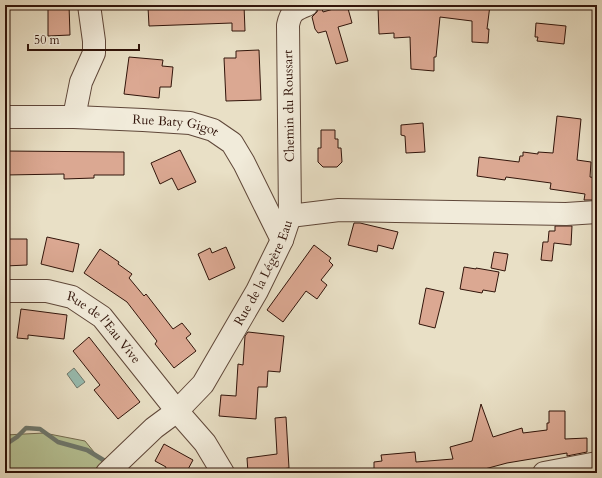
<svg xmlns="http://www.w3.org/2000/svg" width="602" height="478" font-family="Cardo,serif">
	<rect width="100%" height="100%" fill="#e9e0c6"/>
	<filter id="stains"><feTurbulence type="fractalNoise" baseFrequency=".005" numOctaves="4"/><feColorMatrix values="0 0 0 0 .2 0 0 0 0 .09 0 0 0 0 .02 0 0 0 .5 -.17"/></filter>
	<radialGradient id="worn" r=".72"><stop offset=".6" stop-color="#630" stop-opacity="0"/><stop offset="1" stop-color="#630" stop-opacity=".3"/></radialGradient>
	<path fill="#b6c295" stroke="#746b50" d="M44 433 85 441 103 463 96 473H5V435Z"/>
	<path fill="#98bdb1" stroke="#6f796e" d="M74 368 85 382 77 388 67 374Z"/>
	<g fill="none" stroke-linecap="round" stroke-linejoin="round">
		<path stroke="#6f796e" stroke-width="4.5" d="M5 445 17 437 26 428 40 429 58 442 87 450 105 461"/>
	</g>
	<path fill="#dba892" stroke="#31140a" d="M48 5H69L70 35 48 36Z
		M176 5H244L245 31H232V23L149 26 148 7Z
		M319 5H321L323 12 347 5 352 23 338 27 348 61 336 64 326 31 318 33 315 29 312 17 317 12Z
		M414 5 452 7V5H490L487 29H489L488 43 472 42V21L440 17 436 57H434V71L411 69 410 37 394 38V33L379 34 378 7Z
		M536 23 566 26 564 44 537 41 538 37H535Z
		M259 50 261 100 226 101 224 58H236V51Z
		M129 57 163 60 162 66 173 67 171 87H160L159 98 124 94Z
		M557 116 581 119 577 160 591 162 590 177 597 178V200H584L585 194 550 189 551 183 506 177 505 180 477 176 479 157 519 162 520 156H523V152L538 154V152L553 153Z
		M423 123 425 152 406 153 405 136 401 135V125Z
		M321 130H335V139H338V148H341L342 162 337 167H323L318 162V148H321Z
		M180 150 196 182 178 190 172 178 160 184 151 163Z
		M5 151 124 152V175H94V178L64 179V174L5 175Z
		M354 223H360L398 232 393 249 378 245 377 252 348 245Z
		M555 226H572L571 245 554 243 552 261 541 260 543 242H548L549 231H555Z
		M47 237 79 244 73 272 41 264Z
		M5 239H27V265L5 266Z
		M314 245 331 258 329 261 333 265 321 280 327 285 317 299 306 291 283 322 267 310Z
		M226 247 235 268 209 280 198 254 210 248 212 253Z
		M100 249 119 262 118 264 132 274 129 278 144 296 146 294 173 329 182 323 191 334 186 338 196 351 174 368 155 344 157 341 127 302 84 273Z
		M494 252 508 254 505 271 491 268Z
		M464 267 476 269V268L499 272 495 292 483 290 482 293 460 289Z
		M426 288 444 292 435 328 419 324Z
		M21 309 67 315 64 339 28 335V339L17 338Z
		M248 332 284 336 280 372 268 371 267 387H258L256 419 219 416 221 395 236 396 238 364 243 365 245 336Z
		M89 337 140 402 118 419 94 390 100 385 73 351Z
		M481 404 493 437 522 428 523 433 547 430V423H549V411H565V439L587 438V452L567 456V453L507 463 481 470 482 473H374V462L382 461 381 455 415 452 416 462 453 459 450 447 472 441Z
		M286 417 289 468 274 470V473H248L247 458 277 454 275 418Z
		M164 444 193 460 186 473H164L166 467 155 461Z"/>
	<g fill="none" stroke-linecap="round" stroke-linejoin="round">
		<g stroke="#5f4739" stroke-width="24">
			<g id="minor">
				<path id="s1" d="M5 117H74L143 120 190 123 213 130 232 143 244 163 282 240"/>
				<path d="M74 117 81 82 94 53V41L89 5"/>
				<path d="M290 216 339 210 566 214 597 212"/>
				<path id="s2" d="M5 291H47L72 297 102 317 177 411 205 443 223 473"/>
				<path id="s3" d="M107 473 154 428 177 411 203 384 257 291 282 240 290 216 288 25C291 11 295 10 307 5"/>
				<path d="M544 473 597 463"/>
			</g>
		</g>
		<use href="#minor" stroke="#f1ebda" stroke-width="22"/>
	</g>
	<g text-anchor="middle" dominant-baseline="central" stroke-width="4" stroke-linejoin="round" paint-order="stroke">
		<g font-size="13" fill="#31140a" stroke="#f1ebda">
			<text transform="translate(289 106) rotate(-91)">Chemin du Roussart</text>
			<text stroke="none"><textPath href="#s1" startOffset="171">Rue Baty Gigot</textPath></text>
			<text stroke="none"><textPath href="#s3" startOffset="258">Rue de la Légère Eau</textPath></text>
			<text stroke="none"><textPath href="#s2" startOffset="112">Rue de l'Eau Vive</textPath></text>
		</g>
	</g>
	<rect width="602" height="478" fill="none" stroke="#e9e0c6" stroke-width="20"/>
	<rect x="6" y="6" width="590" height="466" fill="none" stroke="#31140a" stroke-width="2"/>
	<rect x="10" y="10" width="582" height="458" fill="none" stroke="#31140a"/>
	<path d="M28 44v6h111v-6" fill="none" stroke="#31140a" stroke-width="2"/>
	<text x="34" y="44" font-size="12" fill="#31140a" stroke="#f1ebda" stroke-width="3" paint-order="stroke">50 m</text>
	<rect width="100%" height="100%" filter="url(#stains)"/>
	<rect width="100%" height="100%" fill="url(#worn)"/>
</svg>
